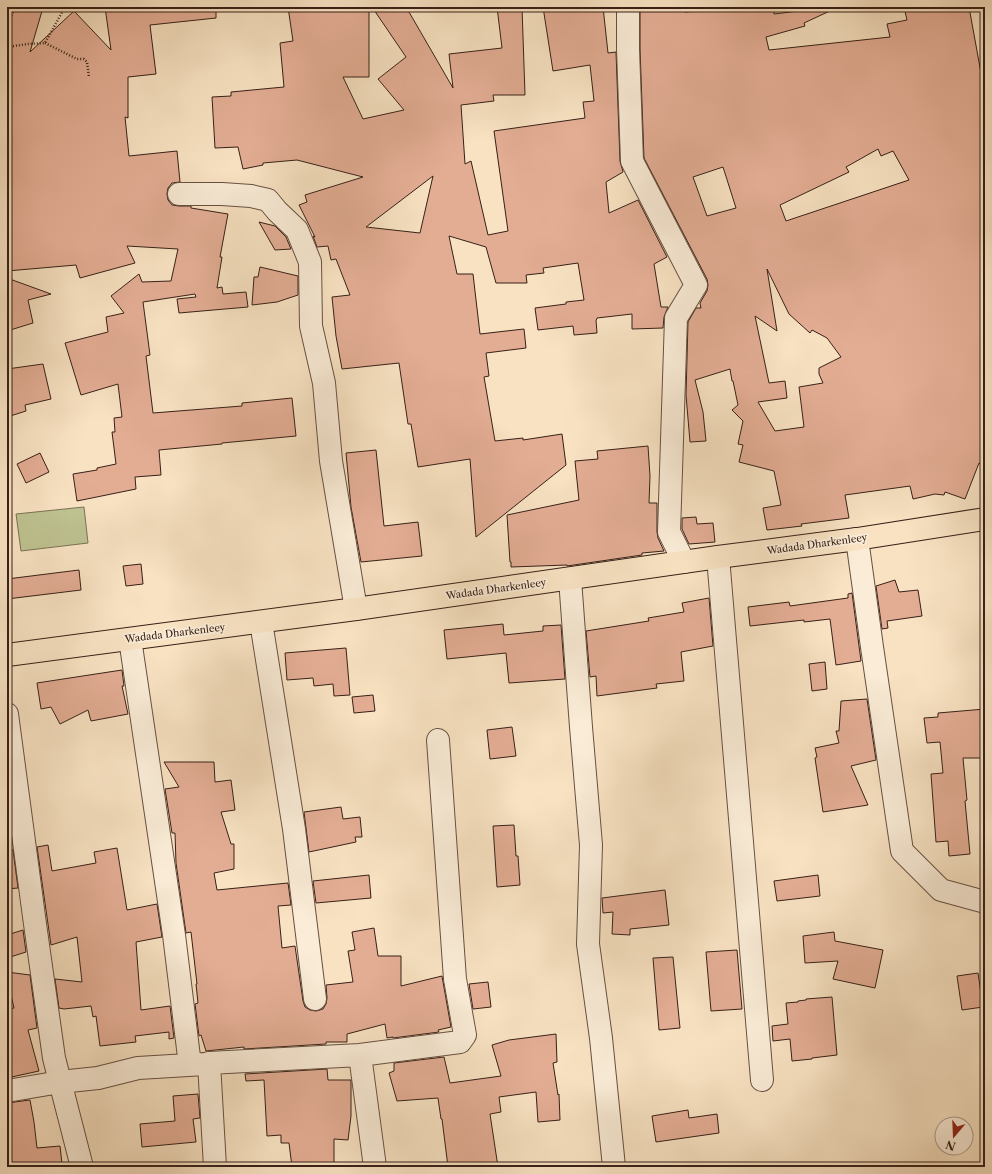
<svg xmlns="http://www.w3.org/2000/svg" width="992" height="1174" font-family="'Libre Caslon Text',serif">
	<rect width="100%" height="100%" fill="#f8e2c2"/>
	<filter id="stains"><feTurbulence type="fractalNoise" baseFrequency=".005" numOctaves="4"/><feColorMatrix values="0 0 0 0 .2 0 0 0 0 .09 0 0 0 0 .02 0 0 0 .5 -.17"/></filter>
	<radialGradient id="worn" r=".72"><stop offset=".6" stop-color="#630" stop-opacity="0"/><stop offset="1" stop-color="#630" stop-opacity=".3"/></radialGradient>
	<path fill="#bfc392" stroke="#7b7254" d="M84 507 88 543 21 551 16 514Z"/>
	<path fill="#e3ad94" stroke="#372017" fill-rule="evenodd" d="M7 7H29L42 11 30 52 74 11 111 50 105 7H216V18L150 25 156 74 128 77V118L125 117 129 156 177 151 180 182 172 183 168 188 167 194 168 200 172 205 179 206H191V208L228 214 220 257H222L217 288 222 287 223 294 246 292 248 307 179 313 177 299 196 297 195 294 143 302 150 355 146 356 153 413 242 406V403L292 398 296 436 222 443V444L159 450 161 475 135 477 136 489 77 501 73 474 97 470V468L116 464 112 432H115L114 418 122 417 118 384 81 395 65 343 108 332 106 317 124 313 111 296 139 274 142 282 171 281 178 249 127 246 135 263 80 278 76 265 7 271Z
		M288 7H369V77H343L363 119 404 110 378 79 406 57 372 7H408L409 12 453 88 449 54 502 48 497 7H522L525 95H493L494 101 461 105 465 164 471 161 488 235 508 231 494 131 585 118 583 102 594 101 590 65 553 71 543 7H603L608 53 616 52 620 161 623 172 606 182 609 213 638 200 667 257 654 264 661 307H668L664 317 663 328 632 329V314L597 318V319L596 320 597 333 574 335 573 326 538 330 535 308 566 304V302L584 300 578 263 543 268 544 273 526 275 527 283H496L486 247 449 236 457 274H473L480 334 524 329 526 348 486 353 489 376 484 377 495 441 523 438V440L562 434 566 465 476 537 470 459 418 467 411 424H408L399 363 342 369 336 336 332 297 350 295 336 259 331 260 328 246 317 247 313 236 315 237 299 205 307 202 305 195 363 177 297 160 263 163V165L243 169 238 147 215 148 212 97 231 96V92L284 87 280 43 293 41ZM433 176 420 233 366 227Z
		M640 7H683L685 12 742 7H774V14L831 7 832 10 804 23 805 26 766 37 769 50 890 37 887 24 907 20 904 7H969L985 95V465L979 463 965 499 945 492 944 495 935 494 913 499 910 486 845 495 849 518 801 524 802 526 767 530 763 508 781 505 774 471 739 462 743 445 738 444 743 421 732 410 738 405 733 381H732L730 369 695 380 703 412 706 441 690 442 686 395 688 322 696 308H701L700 303 707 291 708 285 707 279 644 158 640 49ZM878 149 881 156 893 151 909 180 786 221 780 205 849 172 846 167ZM723 167 736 208 707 216 693 177ZM767 269 789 314 810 333 812 330 827 338 841 357 819 368V374L823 383 799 387 804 427 775 431 758 402 787 398 785 381 769 383 755 316 777 331Z
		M259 222 275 226 286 237 291 249 275 250Z
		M260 267 298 276V295L277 302 252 305 254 277H258Z
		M7 278 51 294 28 300 33 323 7 331Z
		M43 364 51 399 25 405 26 411 7 417V369Z
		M648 446 650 476 649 503H657V532L658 538 664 551 642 553V555L567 566V565L511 567V562H510L507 515 579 500 575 461 598 459 597 451Z
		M376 450 384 526 418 522 422 556 361 562 351 507 346 453Z
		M40 453 49 472 26 483 17 464Z
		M696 517 697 524 713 523 715 542 689 544 682 529V518Z
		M141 564 143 584 126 586 123 566Z
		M79 570 81 590 7 599V579Z
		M895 580 899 592 918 590 922 616 887 621 888 628 882 629 876 586Z
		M852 593 861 661 836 665 830 619 804 622V620L750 626 748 607 789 602 790 606 848 598V594Z
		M709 598 713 646 681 652 684 681 656 684 657 688 597 696 596 676 590 677 586 631 649 621 648 618 684 612 682 603Z
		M503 624 504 635 543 631V626L561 625 565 679 509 683 506 653 447 659 444 630Z
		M346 648 350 695 334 696 333 684 314 686 313 678 287 680 285 653Z
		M825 662 827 689 812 691 809 664Z
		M122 670 124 686H122L128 714 91 721 88 710 60 724 51 707 41 709 37 683Z
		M373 695 375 711 354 713 352 697Z
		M867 699 876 760 851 766 868 805 823 812 815 758 817 757 815 748 839 743 836 731H839L841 701Z
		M985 709V758H963L967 800 965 801 970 854 949 856 948 841 936 842 931 774 943 773 940 742 927 743 924 718 938 717V713Z
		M512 727 516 756 490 759 487 730Z
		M164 762H214L215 782 231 780 235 810 221 812 231 844H234V869L214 873 217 890 288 883 291 905 278 906 282 948 295 946 303 1001 305 1007 310 1010 316 1011 323 1009 326 1004 327 998 326 985 353 982 348 951 355 950 352 932 374 928 378 956H401V986L442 976 451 1027 438 1030 439 1032 393 1038V1037L387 1038 385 1024 347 1034V1042H326V1044L244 1049V1047L206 1051 201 1035 199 1036 195 1004 198 1003 196 984H197L191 932 186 933 176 863 175 833H172L165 789 179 787Z
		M341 807 343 819 360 817 362 837H355L356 842 309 852 304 812Z
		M514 825 516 856H518L520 885 497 887 493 826Z
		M48 845 52 871 96 863 94 852 117 848 127 910 157 904 162 937 136 942 141 1010 170 1006 174 1038 169 1039V1032L135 1036 136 1042 100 1046 96 1016 93 1017 91 1006 64 1009 59 1008 55 979 82 982 77 937 51 945 37 847Z
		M13 850 18 888 7 889V851Z
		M369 875 371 898 316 903 313 881Z
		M818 875 820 896 777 901 774 881Z
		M665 890 669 925 630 929V935L612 934 613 912 603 913 602 898Z
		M23 930 26 952 7 958V935Z
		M834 932 835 941 883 950 875 988 833 979 838 961 805 963 803 936Z
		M737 950 742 1009 711 1011 706 952Z
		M673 957 680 1028 659 1030 653 958Z
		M7 972 30 975 37 1028 28 1030 39 1071 7 1078V1009L14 1008 7 978Z
		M978 973 983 1007 962 1010 957 976Z
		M488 982 491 1007 473 1009 469 984Z
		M832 997 837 1055 812 1058V1059L792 1061 790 1039 773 1041 772 1026 788 1024 786 1003 798 1002V1001L806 1000V999Z
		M556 1034 557 1062 553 1063 558 1095 559 1094 560 1120 538 1122 536 1092 499 1097 501 1112 490 1114 498 1167H448L442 1119H441L438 1098 397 1101 389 1073 394 1071V1063L444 1057 450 1083 501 1076 492 1045 509 1040Z
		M327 1069 328 1080H351V1116L348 1140 334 1139V1165H318V1167H292L289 1143H281V1135L267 1136 264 1080 246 1081 245 1074Z
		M198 1094 200 1118 193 1119 196 1142 142 1147 140 1124 175 1121 173 1096Z
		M30 1100 34 1122 37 1148 60 1146 62 1164 48 1165V1167H20V1165L7 1167V1103Z
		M688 1110 689 1118 717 1114 719 1133 656 1142 652 1116Z"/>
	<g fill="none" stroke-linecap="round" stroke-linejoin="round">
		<g stroke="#675042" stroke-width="24">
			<path id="minor" d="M628 7V49L632 161 696 285 676 318 669 532 684 562
				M179 194H222L251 196 268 200 277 211 297 230 310 262 311 326 324 383 331 461 356 609
				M857 539 872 647 902 851 941 890 985 902
				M718 557 762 1080
				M570 579 581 727 591 845 588 944 601 1038 614 1167
				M261 622 294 829 315 999
				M130 639 174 935 190 1065
				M7 714 35 924 54 1058 82 1167
				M360 1055 375 1167
				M7 1091 60 1082 98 1078 138 1068 205 1064
				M215 1167 209 1063 360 1055 460 1042 465 1035 455 979 438 740"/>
		</g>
		<g stroke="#372017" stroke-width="24">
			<path id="major" d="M7 655 356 609 718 557 857 539 985 519"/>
		</g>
		<path stroke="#372017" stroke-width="2.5" stroke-dasharray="1 2" stroke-linecap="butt" d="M7 27 15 7
			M45 43 77 59H84L87 62 89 77
			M7 47 28 44 45 43 65 7"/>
		<use href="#minor" stroke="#faecd7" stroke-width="22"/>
		<use href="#major" stroke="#f8e2c2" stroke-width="22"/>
	</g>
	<g text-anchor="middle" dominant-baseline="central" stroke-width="3.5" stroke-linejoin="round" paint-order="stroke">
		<g font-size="10" fill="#372017" stroke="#faecd7">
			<text transform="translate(817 544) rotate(-8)">Wadada Dharkenleey</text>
			<text transform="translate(496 589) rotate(-8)">Wadada Dharkenleey</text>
			<text transform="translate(175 633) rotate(-7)">Wadada Dharkenleey</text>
		</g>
	</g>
	<rect width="992" height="1174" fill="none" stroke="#f8e2c2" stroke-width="24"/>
	<rect x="8" y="8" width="976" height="1158" fill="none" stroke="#372017" stroke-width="2"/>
	<rect x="12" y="12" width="968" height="1150" fill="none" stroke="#372017"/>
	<g transform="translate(954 1136) rotate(199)"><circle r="19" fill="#faecd7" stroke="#ac9a8a"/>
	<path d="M0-3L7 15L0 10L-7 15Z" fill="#8f2418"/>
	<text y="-6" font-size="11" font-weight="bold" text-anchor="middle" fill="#372017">N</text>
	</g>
	<rect width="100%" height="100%" filter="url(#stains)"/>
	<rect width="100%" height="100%" fill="url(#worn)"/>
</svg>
